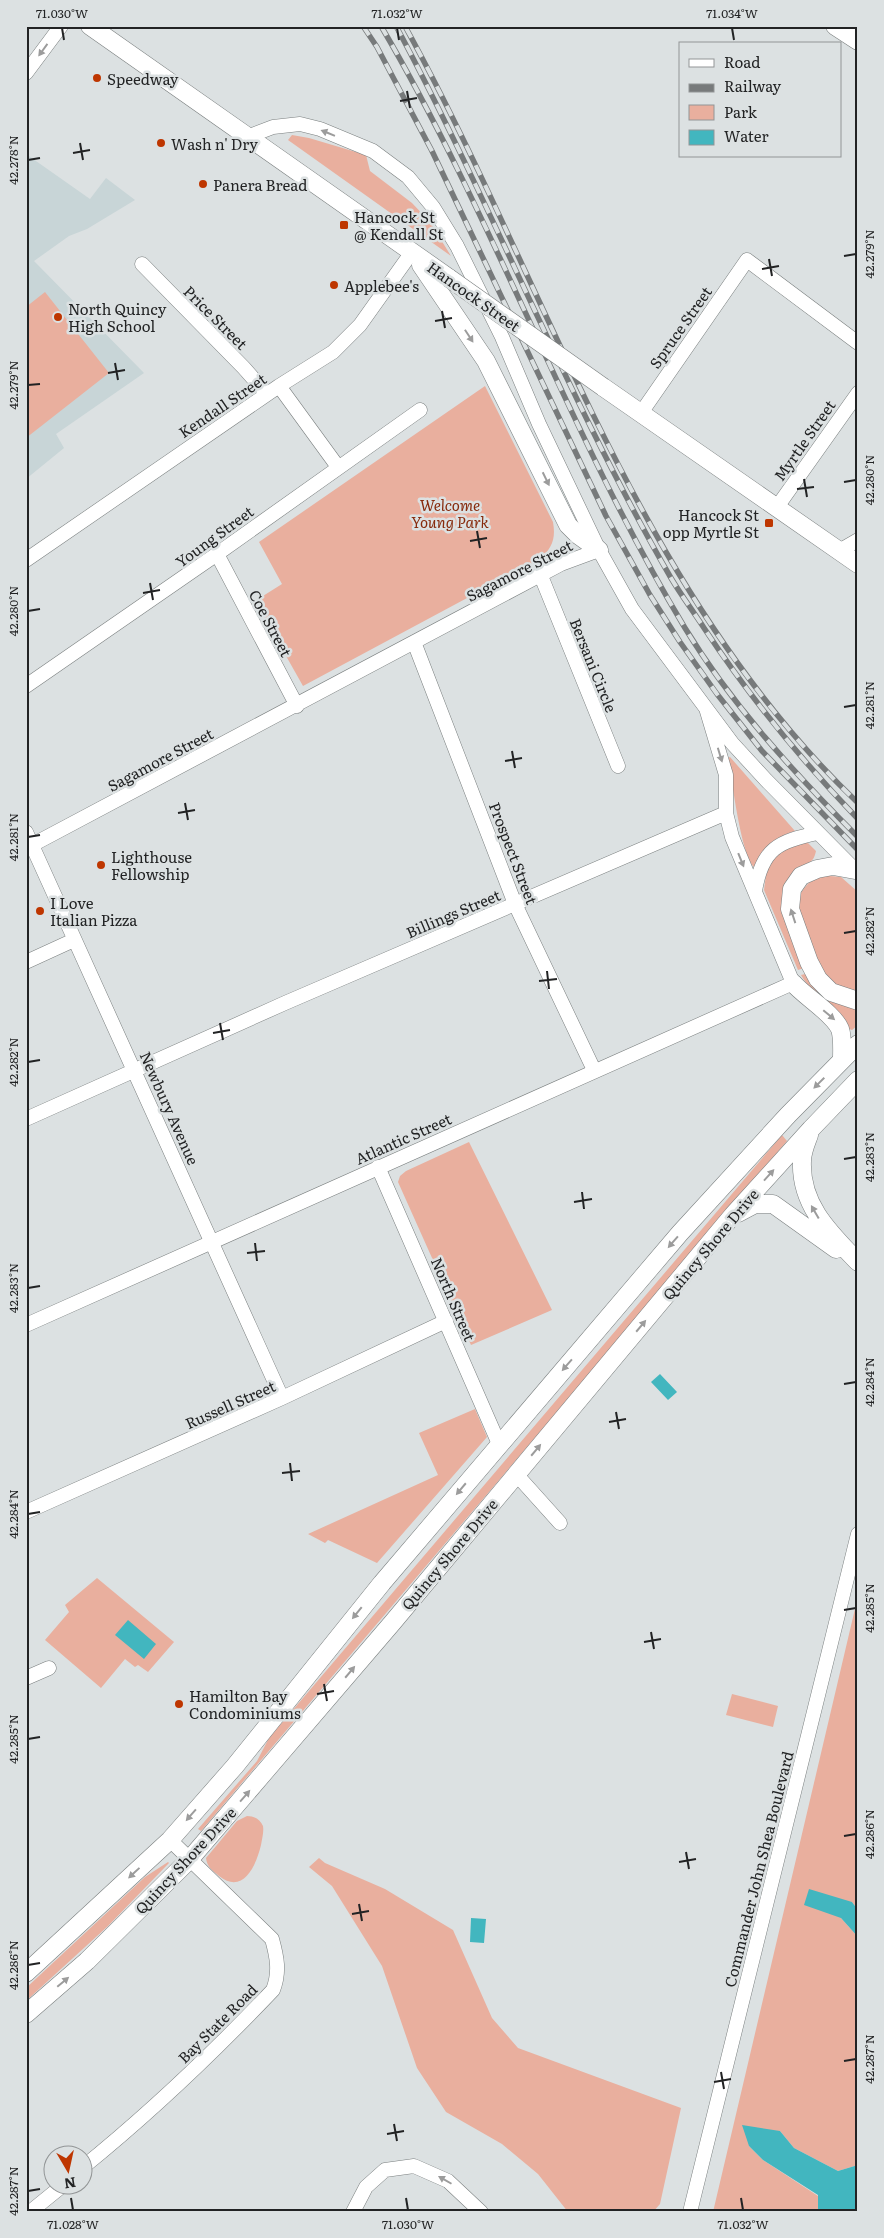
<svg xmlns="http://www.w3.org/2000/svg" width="884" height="2238" font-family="Literata,serif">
	<rect width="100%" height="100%" fill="#dce1e2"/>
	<path fill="#c8d5d7" d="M26 154 90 199 106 178 135 200 87 229 69 236 34 261 144 373 56 434 64 448 26 479Z"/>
	<path fill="#e9af9e" d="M292 135 309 138 366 155 370 171 412 203 430 222 451 256 288 140Z
		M45 292 109 373 26 438V307Z
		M485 386 553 522C556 539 552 548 540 559L303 686 255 601 282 584 259 542Z
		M730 757 795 831C775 837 763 848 754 867 741 855 732 779 728 758Z
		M807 842 816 851C813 866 805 862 795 871 767 897 794 939 804 968L798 970 764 890 767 867 774 856 783 848Z
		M819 875 841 877 858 892V992C848 989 837 987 829 980 820 973 797 917 797 906 798 892 808 882 819 875Z
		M805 974C823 994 830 1004 858 1009V1025L852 1030 849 1029C839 1005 814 998 801 975Z
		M782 1135 787 1141 201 1831 198 1829 257 1761 269 1738Z
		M469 1142 552 1310 471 1345 398 1182 400 1176 406 1171Z
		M475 1409 487 1437 377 1563 328 1540 325 1543 308 1534 438 1475 419 1433Z
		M97 1578 174 1642 148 1672 138 1665 135 1667 125 1659 101 1688 45 1640 69 1612 65 1605Z
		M858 1596V1910L852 1902 841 1918 858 1937V2165L838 2171 794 2148 780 2131 749 2146 763 2160 818 2196V2212H713Z
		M732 1694 778 1706 773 1727 726 1715Z
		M247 1816C254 1816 260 1819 263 1826 264 1832 262 1839 261 1845 256 1866 243 1895 219 1876 212 1870 207 1867 206 1858L237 1821Z
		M319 1858 325 1863 385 1889 453 1930 492 2018 518 2048 681 2108 660 2204 653 2212H568L538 2174 502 2144 446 2112 417 2068 382 1966 332 1886 309 1867Z
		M168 1862 169 1863 108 1926 26 2001V1988L145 1877Z"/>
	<path fill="#42b6bf" d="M660 1374 677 1392 668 1400 651 1382Z
		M128 1620 156 1644 144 1659 115 1635Z
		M809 1889 852 1902 858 1910V1937L841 1918 804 1905Z
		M471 1918 486 1919 484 1943 470 1942Z
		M742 2125 780 2131 794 2148 838 2171 858 2165V2212H818V2195L763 2160 749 2146Z"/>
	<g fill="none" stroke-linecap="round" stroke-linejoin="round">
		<g stroke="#7a7f7f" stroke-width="15">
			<path id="minor" d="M26 73 61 26
				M247 137 273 127 300 124 320 129 373 151 408 177 433 207 457 246 502 337 539 424 599 550 632 609 732 743 766 780 857 872
				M142 264 244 368 267 394
				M279 386 338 467
				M641 413 747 260 858 343
				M777 507 858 393
				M839 551 858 540
				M217 554 297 706
				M26 560 279 386 333 352 360 325 412 252
				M541 576 618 766
				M414 642 515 904 594 1070
				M26 686 217 554 420 410
				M26 832 282 1398
				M32 845 561 564 599 550
				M755 891C762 849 778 841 818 833
				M26 962 74 940
				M26 1119 285 1003 726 813
				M378 1167 499 1444
				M26 1325 793 983 732 837 726 813V775L706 708
				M516 1474 560 1523
				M26 1512 282 1398 446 1321
				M26 1678 49 1668
				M82 2168C150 2113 213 2053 273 1990 280 1972 277 1957 272 1939L170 1840
				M30 2212 62 2186
				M353 2212 366 2187 385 2170 414 2166 448 2181 481 2212
				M690 2212 858 1534"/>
		</g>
		<g stroke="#7a7f7f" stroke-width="19">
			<path id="major" d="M90 26 449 278
				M835 26 858 41
				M421 265 486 361 568 525 578 535 599 550
				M603 387 858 564
				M855 870 833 866 817 869 801 876 792 889 790 909 809 962 818 979 831 992 858 1001
				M793 983C805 997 833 1013 840 1029 843 1038 842 1050 842 1060
				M809 1135C806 1143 802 1152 802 1161 800 1205 830 1233 858 1262
				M738 1213 755 1204H773L836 1249
				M26 1973 170 1840 235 1766 382 1583 680 1233 788 1115 858 1044
				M26 2014 87 1961 190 1859 393 1622 733 1215 811 1129 858 1080"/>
		</g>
		<use href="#minor" stroke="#fff" stroke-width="14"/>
		<use href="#major" stroke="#fff" stroke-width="18"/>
		<g stroke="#777a7b" stroke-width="5.5">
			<path id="rail" d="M363 26 377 47 432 151 606 516 650 595 680 642 717 694 762 751 858 850
				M381 26C495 220 569 435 685 628 732 705 794 773 858 837
				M396 26C493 207 568 400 671 578 681 595 693 611 704 628 749 696 801 760 858 819
				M406 28C549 289 637 592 858 803"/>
		</g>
		<use href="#rail" stroke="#dce1e2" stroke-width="4" stroke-dasharray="11" stroke-linecap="butt"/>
		<g stroke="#7a7f7f" stroke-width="19" stroke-linecap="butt">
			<path id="major-bridge" d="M449 278 603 387"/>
		</g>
		<use href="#major-bridge" stroke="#fff" stroke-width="18"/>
	</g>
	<defs><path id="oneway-solid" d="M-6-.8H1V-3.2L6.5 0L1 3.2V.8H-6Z" transform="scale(1.25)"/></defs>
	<g fill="#9c9c9c">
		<use href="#oneway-solid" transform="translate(43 50) rotate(126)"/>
		<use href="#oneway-solid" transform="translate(328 133) rotate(-158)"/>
		<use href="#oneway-solid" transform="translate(469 336) rotate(57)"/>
		<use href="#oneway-solid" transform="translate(546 479) rotate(64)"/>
		<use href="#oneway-solid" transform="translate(720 755) rotate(73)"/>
		<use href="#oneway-solid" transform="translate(741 860) rotate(68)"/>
		<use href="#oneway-solid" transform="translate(793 916) rotate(-108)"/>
		<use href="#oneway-solid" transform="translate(829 1015) rotate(40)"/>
		<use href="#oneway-solid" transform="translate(819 1083) rotate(135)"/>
		<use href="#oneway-solid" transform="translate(769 1175) rotate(-48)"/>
		<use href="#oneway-solid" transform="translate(815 1212) rotate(-120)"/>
		<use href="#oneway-solid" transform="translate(673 1242) rotate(131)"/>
		<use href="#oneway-solid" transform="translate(641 1326) rotate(-50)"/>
		<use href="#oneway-solid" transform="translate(567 1365) rotate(131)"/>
		<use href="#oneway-solid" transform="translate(536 1450) rotate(-50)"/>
		<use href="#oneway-solid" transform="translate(461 1489) rotate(130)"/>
		<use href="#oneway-solid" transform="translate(357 1613) rotate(129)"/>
		<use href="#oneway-solid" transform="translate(350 1672) rotate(-50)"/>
		<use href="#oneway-solid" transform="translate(245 1796) rotate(-49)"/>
		<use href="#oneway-solid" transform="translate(191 1815) rotate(131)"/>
		<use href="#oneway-solid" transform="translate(134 1873) rotate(137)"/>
		<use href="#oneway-solid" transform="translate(63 1982) rotate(-40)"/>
		<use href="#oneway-solid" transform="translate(445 2180) rotate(-150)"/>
	</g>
	<path fill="none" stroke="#222324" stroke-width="2" d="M62 28 64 40M397 28 399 40M732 28 734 40M407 91 410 108M400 101 417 98M80 143 83 160M73 153 90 150M28 160 40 158M844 256 856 254M769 259 772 276M762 269 779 266M442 311 445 328M435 321 452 318M115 363 118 380M108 373 125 370M28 385 40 384M804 479 807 497M844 482 856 480M797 489 814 487M477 531 480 548M470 541 487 538M150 583 153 600M143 593 160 590M28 611 40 609M844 707 856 705M512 751 515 768M505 761 522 758M185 803 188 820M178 813 195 810M28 837 40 835M844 933 856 931M547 971 549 989M539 981 557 979M220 1023 223 1040M213 1033 230 1030M28 1062 40 1060M844 1159 856 1157M582 1192 584 1209M574 1202 592 1199M255 1243 257 1261M247 1253 265 1251M28 1288 40 1286M844 1384 856 1382M616 1412 619 1429M609 1422 626 1419M290 1463 292 1481M282 1473 300 1471M28 1514 40 1512M844 1610 856 1608M651 1632 654 1649M644 1642 661 1639M324 1684 327 1701M317 1694 334 1691M28 1739 40 1737M844 1836 856 1834M686 1852 689 1869M679 1862 696 1859M359 1904 362 1921M352 1914 369 1911M28 1965 40 1963M844 2061 856 2059M721 2072 724 2089M714 2082 731 2079M394 2124 397 2141M387 2134 404 2131M28 2191 40 2189M71 2198 73 2210M406 2198 408 2210M741 2198 743 2210"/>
	<g fill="#be3600" stroke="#dce1e2" stroke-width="2">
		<circle cx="97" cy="78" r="5"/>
		<circle cx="161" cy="143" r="5"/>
		<circle cx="203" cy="184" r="5"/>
		<rect x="339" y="220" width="10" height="10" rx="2.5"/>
		<circle cx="334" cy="285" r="5"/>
		<circle cx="58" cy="317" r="5"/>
		<rect x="764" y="518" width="10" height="10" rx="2.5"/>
		<circle cx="101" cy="865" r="5"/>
		<circle cx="40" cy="911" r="5"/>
		<circle cx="179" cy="1704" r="5"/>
	</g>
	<g text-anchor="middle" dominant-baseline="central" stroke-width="5" stroke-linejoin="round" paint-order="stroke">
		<g font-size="15" fill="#222324" stroke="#dce1e2" text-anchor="start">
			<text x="107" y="78">Speedway</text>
			<text x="171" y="143">Wash n' Dry</text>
			<text x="213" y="184">Panera Bread</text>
			<text x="354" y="216">Hancock St<tspan x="354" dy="17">@ Kendall St</tspan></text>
			<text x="344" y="285">Applebee's</text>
			<text x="68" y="308">North Quincy<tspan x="68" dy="17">High School</tspan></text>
			<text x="759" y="514" text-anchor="end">Hancock St<tspan x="759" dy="17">opp Myrtle St</tspan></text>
			<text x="111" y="856">Lighthouse<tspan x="111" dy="17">Fellowship</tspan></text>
			<text x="50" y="902">I Love<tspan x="50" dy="17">Italian Pizza</tspan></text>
			<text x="189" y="1695">Hamilton Bay<tspan x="189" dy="17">Condominiums</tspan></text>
		</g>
		<g font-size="15" fill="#222324" stroke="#dce1e2">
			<text transform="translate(474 296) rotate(35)">Hancock Street</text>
			<text transform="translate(216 317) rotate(45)">Price Street</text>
			<text transform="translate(680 327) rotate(-55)">Spruce Street</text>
			<text transform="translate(222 405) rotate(-34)">Kendall Street</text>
			<text transform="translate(804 440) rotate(-55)">Myrtle Street</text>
			<text transform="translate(214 536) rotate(-36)">Young Street</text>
			<text transform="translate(519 570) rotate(-27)">Sagamore Street</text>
			<text transform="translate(271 623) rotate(62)">Coe Street</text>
			<text transform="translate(594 665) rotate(68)">Bersani Circle</text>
			<text transform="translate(160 759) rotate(-28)">Sagamore Street</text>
			<text transform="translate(514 853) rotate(69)">Prospect Street</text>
			<text transform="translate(453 913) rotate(-23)">Billings Street</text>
			<text transform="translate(170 1108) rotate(66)">Newbury Avenue</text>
			<text transform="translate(403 1138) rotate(-24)">Atlantic Street</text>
			<text transform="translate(710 1244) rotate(-50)">Quincy Shore Drive</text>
			<text transform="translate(454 1299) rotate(67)">North Street</text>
			<text transform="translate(230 1404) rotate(-24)">Russell Street</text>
			<text transform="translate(449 1554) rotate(-50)">Quincy Shore Drive</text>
			<text transform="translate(185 1860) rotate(-47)">Quincy Shore Drive</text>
			<text transform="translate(758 1869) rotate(-76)">Commander John Shea Boulevard</text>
			<text transform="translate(217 2023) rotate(-45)">Bay State Road</text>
		</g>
		<g font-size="15" font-style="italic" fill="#872a0c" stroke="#dce1e2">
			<text x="450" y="504">Welcome<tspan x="450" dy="17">Young Park</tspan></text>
		</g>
	</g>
	<rect width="884" height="2238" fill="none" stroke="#dce1e2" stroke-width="55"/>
	<rect x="679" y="42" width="162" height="115" fill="#dce1e2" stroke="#929596"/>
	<rect x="689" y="59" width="25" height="8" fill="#ffffff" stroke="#929596"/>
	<text x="724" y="68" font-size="15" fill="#222324">Road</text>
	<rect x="689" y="84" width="25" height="8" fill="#777a7b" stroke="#929596"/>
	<text x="724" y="92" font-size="15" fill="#222324">Railway</text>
	<rect x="689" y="105" width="25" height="15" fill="#e9af9e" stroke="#929596"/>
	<text x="724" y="118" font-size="15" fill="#222324">Park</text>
	<rect x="689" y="130" width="25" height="15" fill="#42b6bf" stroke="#929596"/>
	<text x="724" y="142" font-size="15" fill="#222324">Water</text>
	<g transform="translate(68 2170) rotate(171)"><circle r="24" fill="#dce1e2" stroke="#929596"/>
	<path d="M0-4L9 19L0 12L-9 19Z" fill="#be3600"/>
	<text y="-8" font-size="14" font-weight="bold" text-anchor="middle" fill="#222324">N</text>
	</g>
	<rect x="28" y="28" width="828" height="2182" fill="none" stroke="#222324" stroke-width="2"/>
	<g font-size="12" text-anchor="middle" fill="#222324">
		<text x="62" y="18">71.030°W</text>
		<text x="397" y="18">71.032°W</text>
		<text x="732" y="18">71.034°W</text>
		<text transform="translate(14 160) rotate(-90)" y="4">42.278°N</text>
		<text transform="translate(870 254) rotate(-90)" y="4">42.279°N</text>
		<text transform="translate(14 385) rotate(-90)" y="4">42.279°N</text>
		<text transform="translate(870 480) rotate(-90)" y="4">42.280°N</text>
		<text transform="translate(14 611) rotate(-90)" y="4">42.280°N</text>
		<text transform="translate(870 705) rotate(-90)" y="4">42.281°N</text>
		<text transform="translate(14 837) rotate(-90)" y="4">42.281°N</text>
		<text transform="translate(870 931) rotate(-90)" y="4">42.282°N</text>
		<text transform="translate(14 1062) rotate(-90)" y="4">42.282°N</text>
		<text transform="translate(870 1157) rotate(-90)" y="4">42.283°N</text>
		<text transform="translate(14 1288) rotate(-90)" y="4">42.283°N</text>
		<text transform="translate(870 1382) rotate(-90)" y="4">42.284°N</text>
		<text transform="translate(14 1514) rotate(-90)" y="4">42.284°N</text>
		<text transform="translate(870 1608) rotate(-90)" y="4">42.285°N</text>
		<text transform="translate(14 1739) rotate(-90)" y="4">42.285°N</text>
		<text transform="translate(870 1834) rotate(-90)" y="4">42.286°N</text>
		<text transform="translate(14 1965) rotate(-90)" y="4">42.286°N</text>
		<text transform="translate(870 2059) rotate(-90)" y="4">42.287°N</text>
		<text transform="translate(14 2191) rotate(-90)" y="4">42.287°N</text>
		<text x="73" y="2229">71.028°W</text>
		<text x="408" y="2229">71.030°W</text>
		<text x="743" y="2229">71.032°W</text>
	</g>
</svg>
